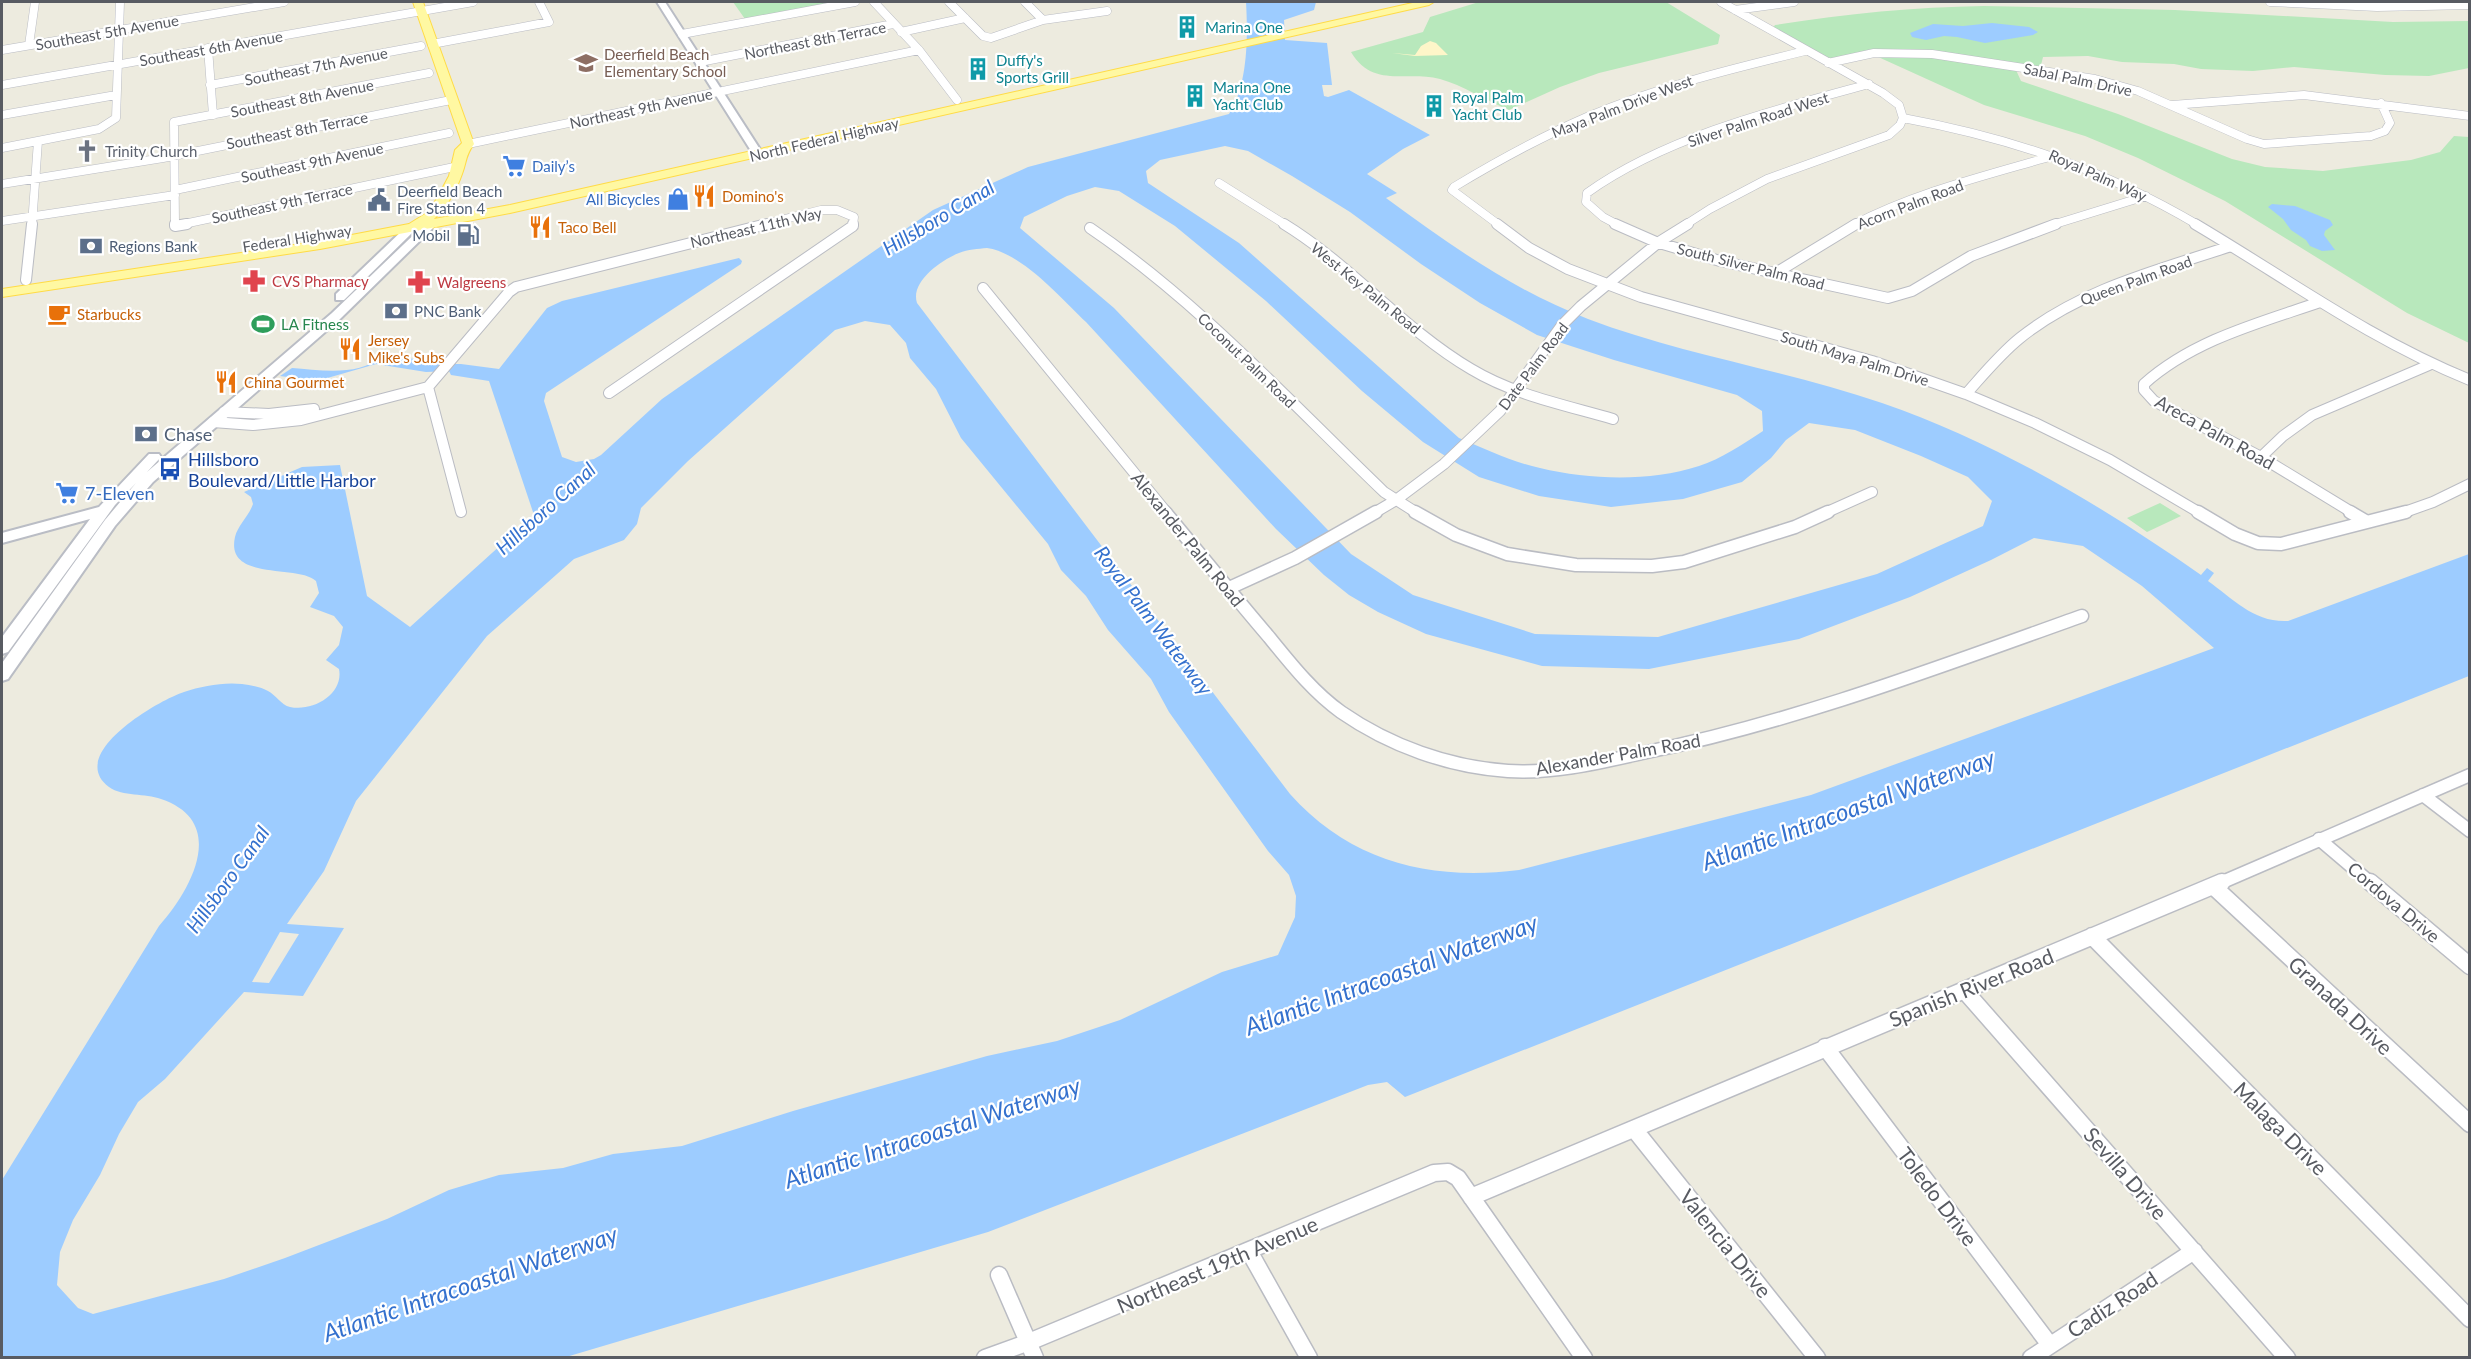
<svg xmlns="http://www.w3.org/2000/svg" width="2471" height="1359" font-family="Lato,sans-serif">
	<rect width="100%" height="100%" fill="#edebdf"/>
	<path fill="#b8e8bc" d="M733 2H840L745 19Z
		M1479 2H1666L1720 35 1718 44 1599 73 1560 87 1509 110C1487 101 1462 85 1440 79 1406 70 1373 89 1351 52L1423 32 1430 17Z
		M1984 6 2175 10 2393 22 2469 21V68L2429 76 2385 75 2294 67 2253 71 2201 69 2174 64 2122 62 2088 56 2043 57 2040 69 2016 70 2021 81 2118 114 2232 159 2265 167 2323 171 2411 160 2440 152 2454 136 2469 137V343L2407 313 2225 201 2138 158 2085 136 1984 105 1876 56 1829 59 1773 28 1775 25C1844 14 1914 7 1984 6Z
		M2160 503 2181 516 2147 532 2127 518Z"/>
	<path fill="#fef6c9" d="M1430 41 1436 43 1448 55 1415 56 1392 53 1415 55 1421 46Z"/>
	<path fill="#9dccff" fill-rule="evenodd" d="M1246 2H1316L1314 10 1284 20 1285 40 1327 43 1332 85H1322L1324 96 1328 97 1349 90 1430 135 1403 149 1367 174 1397 193 1386 198C1452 246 1511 289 1588 319 1683 355 1786 370 1882 403 1997 443 2101 505 2201 575L2207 568 2214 573 2208 581C2233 599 2255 623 2288 621L2469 554V676L1405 1097 1387 1082 1368 1085 988 1232 566 1357H2V1180L159 926C191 890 229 822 161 799 145 793 123 797 109 787 65 754 159 700 184 692 202 686 223 682 242 684 250 685 261 687 268 691 276 695 281 705 290 707 313 712 344 694 339 669L326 660 339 645 343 627 334 616 310 607 319 593 316 581C298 564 225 582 235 537 238 525 249 516 253 504L251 497 244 492 302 467 340 465 367 596 410 627 534 515 489 381 451 375 449 371 426 372 376 364 317 381 280 376 292 368C320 370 359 377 382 356L437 361 439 364H461L499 369 547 308 562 301 739 258 742 261 741 264 546 393 544 401 562 457 576 462 594 459 601 455 662 399 933 210 1028 167 1229 114C1248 85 1248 36 1246 2ZM1225 146 1248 151 1292 176 1350 212 1421 264 1480 303 1537 335 1614 360 1737 395 1762 411 1763 431C1743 444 1721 459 1699 466 1649 482 1591 480 1540 468 1512 462 1485 449 1459 438L1239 243 1148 183 1146 171 1160 160ZM1095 187 1119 191 1175 226 1266 301 1362 391 1423 442 1479 477 1539 496 1611 507 1683 499 1742 482 1771 458 1786 440 1809 423 1855 430 1921 456 1968 477 1992 501 1983 526 1877 574 1658 637 1535 634 1413 595 1351 554 1114 308 1020 228 1024 217 1067 196ZM987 248C1022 253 1061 298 1086 322L1276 529 1324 575 1349 595 1378 612 1426 634 1542 666 1649 669 1799 639 1910 597 1991 560 2034 538 2083 546 2142 586 2214 648 1811 795 1519 870C1430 881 1351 862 1290 794L917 303C910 282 941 260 959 253 968 249 978 249 987 248ZM865 321 890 325 906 343 910 358 936 389 961 438 1048 544 1061 570 1086 596 1108 630 1151 679 1169 712 1268 851 1289 875 1296 896 1295 917 1278 955 1222 972 1120 1020 1057 1041 987 1056 793 1111 682 1146 613 1154 563 1168 499 1175 449 1190 387 1219 285 1258 224 1279 93 1314 78 1308 57 1285 60 1252 73 1220 100 1175 119 1134 138 1102 165 1079 244 992 303 996 344 928 287 924 324 871 356 801 487 636 574 559 624 540 637 524 641 508 688 461 835 330ZM280 932 299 934 269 983 252 982Z
		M1992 23 2029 27 2038 32 2033 35 1985 43 1957 37 1944 36 1926 40 1912 37 1910 33 1933 24 1963 26Z
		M2272 204 2295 206 2330 220 2333 225 2325 231 2324 235 2335 250 2322 251 2310 246 2306 240 2291 230 2283 219 2268 207Z"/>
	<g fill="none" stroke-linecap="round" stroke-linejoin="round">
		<g stroke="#babcc3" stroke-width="9">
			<path id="street-far3" d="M874 2 919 50 957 100
				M949 2 983 36 991 38 1043 20 1107 11
				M1025 2 1043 20
				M1721 2 1883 93 1899 105 1903 118
				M2270 2 2377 7 2470 5
				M1735 10 1794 2
				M901 32 965 18
				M682 34 855 2
				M432 44 549 22 539 2
				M29 45 35 2
				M208 48 213 115
				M2 50 284 2
				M700 62 893 24
				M1828 63 1874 53 1932 54 2095 79 2138 91 2247 139 2264 144 2371 136 2385 131 2390 123 2381 103
				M2 85 473 2
				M210 85 421 46
				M2172 105 2304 95 2470 116
				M2 115 116 95
				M1903 118C2011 138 2103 169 2198 225
				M468 144 919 50
				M2 148 99 129 116 118 120 2
				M1219 183 1286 225
				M2 184 163 158 451 100
				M175 190 449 133
				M2 221 175 195
				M32 225 38 141
				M175 225 174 122 429 73
				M179 225 459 166
				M761 225 821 210H837L854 217 853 225
				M1499 225 1452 190 1454 187C1497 161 1541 137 1587 117 1657 87 1731 69 1805 51
				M1618 225 1603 217 1586 202 1587 193C1665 137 1777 109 1869 84
				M1685 225 1710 209 1767 179 1889 135 1900 125 1903 118
				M1853 225C1916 192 1988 175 2056 155
				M2052 225 2146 196"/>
		</g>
		<g stroke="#babcc3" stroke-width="12">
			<path id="street-far2" d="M175 224V226L187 224
				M1284 224C1351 265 1403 329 1471 369 1514 395 1565 405 1613 419
				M1497 224 1529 248 1568 269 1641 297 1872 361 1966 394 2035 423 2110 460 2200 513
				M1615 224 1656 242 1720 261 1888 298 1912 291 1971 256 2056 224
				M2195 224C2288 279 2369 339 2470 380
				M1090 228C1199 302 1289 401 1384 492L1417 513
				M1774 274 1856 224
				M26 280 32 224
				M983 288 1167 513
				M2320 302C2259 323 2193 340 2144 384V390L2154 401 2261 457 2353 513
				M428 387 461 512
				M609 393 853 226V224
				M1966 394C1983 375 2000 354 2020 338 2081 289 2159 270 2231 246
				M224 412 269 414 314 409
				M213 422 253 425 301 420 428 387 509 292 516 287 767 224
				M2261 457 2283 436 2312 415 2429 365
				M1374 513 1396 500 1444 464 1500 411 1562 325 1581 306 1659 242 1688 224
				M1825 513 1872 492
				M2402 513 2433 502 2470 484"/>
		</g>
		<g stroke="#babcc3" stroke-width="15">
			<path id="street-far1" d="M1165 512C1200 554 1234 596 1269 637 1291 664 1313 692 1341 712 1390 746 1449 767 1508 771 1554 774 1602 762 1647 752 1797 721 1939 667 2082 616
				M1415 512 1456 535 1507 554 1576 565 1652 566 1684 562 1795 527 1828 512
				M2198 512 2235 534 2258 543 2281 544 2406 512
				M2350 512 2367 522
				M1227 589 1295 558 1376 512
				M2423 795 2470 831
				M2319 839 2372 884
				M2218 884 2470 775"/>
		</g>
		<g stroke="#babcc3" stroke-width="19">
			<path id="street" d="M2370 882 2470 966
				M2213 886 2470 1124
				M2092 936 2470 1319
				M1964 990 2287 1358
				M1825 1047 2050 1345
				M1634 1129 1817 1358
				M1471 1197 2222 882
				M1249 1251 1309 1358
				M999 1275 1035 1358
				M985 1358 1029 1342 1434 1173 1448 1172 1458 1178 1584 1358
				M2031 1358 2194 1251"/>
		</g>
		<g stroke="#babdc5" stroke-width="4">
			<path id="secondary" d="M657 2H665L763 154 762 156 758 157 753 154Z
				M431 221 435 222V226L340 319 153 482 115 526 8 679 2 681V663L105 520 136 483 115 505 8 652 2 654V637L90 519 2 543V533L99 507 149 454H159L161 457 147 472 332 313 427 222Z
				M410 226 416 229 414 231 344 300H336V294L406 227Z"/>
		</g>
		<g stroke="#ffdb46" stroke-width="2">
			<path id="primary" d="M413 2H423L474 144C465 156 467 161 462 174 456 191 447 207 434 219L510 205 1417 2H1434L1429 5 510 213 320 249 2 297V289L320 241 409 224 425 214 436 200 449 176 455 150 462 143Z"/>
		</g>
		<use href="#street-far3" stroke="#fff" stroke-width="8"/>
		<use href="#street-far2" stroke="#fff" stroke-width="10"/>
		<use href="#street-far1" stroke="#fff" stroke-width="12"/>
		<use href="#street" stroke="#fff" stroke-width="16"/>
		<use href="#secondary" fill="#fff" fill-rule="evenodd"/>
		<use href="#primary" fill="#fff8a2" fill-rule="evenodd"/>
	</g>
	<defs>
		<g id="building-bare" transform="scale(1.8)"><path d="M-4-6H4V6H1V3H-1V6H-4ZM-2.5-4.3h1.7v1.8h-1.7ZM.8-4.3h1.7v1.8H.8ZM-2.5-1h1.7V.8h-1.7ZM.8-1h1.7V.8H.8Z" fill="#0f9aa8" stroke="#fff" stroke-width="2.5" paint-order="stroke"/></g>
		<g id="school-bare" transform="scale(1.8)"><path d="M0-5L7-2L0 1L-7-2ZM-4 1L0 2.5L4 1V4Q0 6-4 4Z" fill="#8d6e63" stroke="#fff" stroke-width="2.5" paint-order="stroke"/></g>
		<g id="church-bare" transform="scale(1.8)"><path d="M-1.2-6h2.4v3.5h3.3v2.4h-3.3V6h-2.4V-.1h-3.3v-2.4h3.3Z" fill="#6b7280" stroke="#fff" stroke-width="2.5" paint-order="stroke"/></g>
		<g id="supermarket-bare" transform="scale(1.8)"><path d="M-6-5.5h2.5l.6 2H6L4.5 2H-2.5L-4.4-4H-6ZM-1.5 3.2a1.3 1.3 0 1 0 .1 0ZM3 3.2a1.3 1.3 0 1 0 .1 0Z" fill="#3f7fe0" stroke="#fff" stroke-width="2.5" paint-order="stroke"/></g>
		<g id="restaurant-bare" transform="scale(1.8)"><path d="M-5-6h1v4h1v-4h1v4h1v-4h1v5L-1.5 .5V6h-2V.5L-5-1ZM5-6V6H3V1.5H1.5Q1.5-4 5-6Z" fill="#e8710a" stroke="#fff" stroke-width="2.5" paint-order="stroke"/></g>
		<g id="shop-bare" transform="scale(1.8)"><path d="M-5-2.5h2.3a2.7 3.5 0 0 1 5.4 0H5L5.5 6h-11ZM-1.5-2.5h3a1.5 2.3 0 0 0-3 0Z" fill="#3f7fe0" stroke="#fff" stroke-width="2.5" paint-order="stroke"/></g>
		<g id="civic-bare" transform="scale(1.8)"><path d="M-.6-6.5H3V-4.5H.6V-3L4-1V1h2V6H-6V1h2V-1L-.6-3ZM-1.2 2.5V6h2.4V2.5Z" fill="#5c6f8a" stroke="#fff" stroke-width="2.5" paint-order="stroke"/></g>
		<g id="fuel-bare" transform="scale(1.8)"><path d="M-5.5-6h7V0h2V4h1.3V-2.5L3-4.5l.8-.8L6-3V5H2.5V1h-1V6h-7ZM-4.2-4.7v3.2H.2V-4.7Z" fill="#5c6f8a" stroke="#fff" stroke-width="2.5" paint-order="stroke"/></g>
		<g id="bank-bare" transform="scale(1.8)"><path d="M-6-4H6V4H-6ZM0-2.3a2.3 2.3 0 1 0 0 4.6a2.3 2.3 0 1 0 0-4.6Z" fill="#5c6f8a" stroke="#fff" stroke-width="2.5" paint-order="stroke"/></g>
		<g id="pharmacy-bare" transform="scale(1.8)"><path d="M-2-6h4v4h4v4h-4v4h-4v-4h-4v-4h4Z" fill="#e0444e" stroke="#fff" stroke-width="2.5" paint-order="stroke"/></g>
		<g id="cafe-bare" transform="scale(1.8)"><path d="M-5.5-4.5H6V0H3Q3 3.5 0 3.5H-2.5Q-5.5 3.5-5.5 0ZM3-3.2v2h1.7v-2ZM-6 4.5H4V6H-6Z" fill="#e8710a" stroke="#fff" stroke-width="2.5" paint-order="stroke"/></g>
		<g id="stadium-bare" transform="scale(1.8)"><path d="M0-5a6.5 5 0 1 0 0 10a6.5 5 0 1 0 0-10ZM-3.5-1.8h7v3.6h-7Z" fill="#2e9e5b" stroke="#fff" stroke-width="2.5" paint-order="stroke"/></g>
		<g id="bus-bare" transform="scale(1.8)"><path d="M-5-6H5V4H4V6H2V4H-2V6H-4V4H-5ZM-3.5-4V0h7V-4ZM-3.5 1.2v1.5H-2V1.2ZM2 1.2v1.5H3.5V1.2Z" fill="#1a4fb4" stroke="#fff" stroke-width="2.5" paint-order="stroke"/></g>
	</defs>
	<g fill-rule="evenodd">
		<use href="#building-bare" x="1187" y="27"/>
		<use href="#school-bare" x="586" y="63"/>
		<use href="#building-bare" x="978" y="69"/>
		<use href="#building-bare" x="1195" y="96"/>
		<use href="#building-bare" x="1434" y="106"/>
		<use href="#church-bare" x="87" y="151"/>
		<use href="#supermarket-bare" x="514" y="166"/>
		<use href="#restaurant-bare" x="704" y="196"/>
		<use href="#shop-bare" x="678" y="199"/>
		<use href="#civic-bare" x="379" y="200"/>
		<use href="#restaurant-bare" x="540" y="227"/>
		<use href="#fuel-bare" x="468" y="235"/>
		<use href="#bank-bare" x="91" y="246"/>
		<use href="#pharmacy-bare" x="254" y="281"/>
		<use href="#pharmacy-bare" x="419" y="282"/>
		<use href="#bank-bare" x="396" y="311"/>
		<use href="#cafe-bare" x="59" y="314"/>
		<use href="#stadium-bare" x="263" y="324"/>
		<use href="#restaurant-bare" x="350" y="349"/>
		<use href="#restaurant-bare" x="226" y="382"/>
		<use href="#bank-bare" x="146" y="434"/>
		<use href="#bus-bare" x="170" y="469"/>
		<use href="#supermarket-bare" x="67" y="493"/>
	</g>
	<g text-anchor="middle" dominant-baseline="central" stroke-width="4.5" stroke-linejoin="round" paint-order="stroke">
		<g font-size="15" fill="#0d838f" stroke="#fff" text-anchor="start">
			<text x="1205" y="27">Marina One</text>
			<text x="996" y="60">Duffy's<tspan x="996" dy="17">Sports Grill</tspan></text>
			<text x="1213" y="87">Marina One<tspan x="1213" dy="17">Yacht Club</tspan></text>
			<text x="1452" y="97">Royal Palm<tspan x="1452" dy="17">Yacht Club</tspan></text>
		</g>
		<g font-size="15" fill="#585b62" stroke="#fff">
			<text transform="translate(107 32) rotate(-10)">Southeast 5th Avenue</text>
			<text transform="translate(815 40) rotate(-11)">Northeast 8th Terrace</text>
			<text transform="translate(211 48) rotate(-10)">Southeast 6th Avenue</text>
			<text transform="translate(316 66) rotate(-11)">Southeast 7th Avenue</text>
			<text transform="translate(2078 79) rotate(12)">Sabal Palm Drive</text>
			<text transform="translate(302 98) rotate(-11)">Southeast 8th Avenue</text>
			<text transform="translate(1622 106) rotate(-21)">Maya Palm Drive West</text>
			<text transform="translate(641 108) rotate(-12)">Northeast 9th Avenue</text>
			<text transform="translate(1758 119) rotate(-18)">Silver Palm Road West</text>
			<text transform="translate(297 130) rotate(-11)">Southeast 8th Terrace</text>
			<text transform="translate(824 139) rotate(-13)">North Federal Highway</text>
			<text transform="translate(312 162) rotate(-12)">Southeast 9th Avenue</text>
			<text transform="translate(2098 175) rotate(24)">Royal Palm Way</text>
			<text transform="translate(282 203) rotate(-12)">Southeast 9th Terrace</text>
			<text transform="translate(1910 204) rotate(-21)">Acorn Palm Road</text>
			<text transform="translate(756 227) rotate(-13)">Northeast 11th Way</text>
			<text transform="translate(297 238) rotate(-9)">Federal Highway</text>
			<text transform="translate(1751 266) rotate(14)">South Silver Palm Road</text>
			<text transform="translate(2136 280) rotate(-20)">Queen Palm Road</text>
			<text transform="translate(1366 288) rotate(39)">West Key Palm Road</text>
			<text transform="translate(1855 358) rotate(17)">South Maya Palm Drive</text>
			<text transform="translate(1247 360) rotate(44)">Coconut Palm Road</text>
			<text transform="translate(1533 366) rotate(-53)">Date Palm Road</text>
		</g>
		<g font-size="15" fill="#785e54" stroke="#fff" text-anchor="start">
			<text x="604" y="54">Deerfield Beach<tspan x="604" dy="17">Elementary School</tspan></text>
		</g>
		<g font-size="15" fill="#5b616d" stroke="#fff" text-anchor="start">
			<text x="105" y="151">Trinity Church</text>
		</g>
		<g font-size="15" fill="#366cbe" stroke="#fff" text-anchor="start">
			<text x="532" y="166">Daily’s</text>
			<text x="660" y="199" text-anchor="end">All Bicycles</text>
		</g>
		<g font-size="15" fill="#4e5e75" stroke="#fff" text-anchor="start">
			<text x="397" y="191">Deerfield Beach<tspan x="397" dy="17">Fire Station 4</tspan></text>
			<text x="450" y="235" text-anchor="end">Mobil</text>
			<text x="109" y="246">Regions Bank</text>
			<text x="414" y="311">PNC Bank</text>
		</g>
		<g font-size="15" fill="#c56008" stroke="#fff" text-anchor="start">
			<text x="722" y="196">Domino's</text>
			<text x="558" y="227">Taco Bell</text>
			<text x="77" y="314">Starbucks</text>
			<text x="368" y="340">Jersey<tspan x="368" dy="17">Mike's Subs</tspan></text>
			<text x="244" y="382">China Gourmet</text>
		</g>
		<g font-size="15" fill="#be3a42" stroke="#fff" text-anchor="start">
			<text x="272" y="281">CVS Pharmacy</text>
			<text x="437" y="282">Walgreens</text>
		</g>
		<g font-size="15" fill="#27864d" stroke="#fff" text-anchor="start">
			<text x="281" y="324">LA Fitness</text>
		</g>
		<g font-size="18" fill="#585b62" stroke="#fff">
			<text transform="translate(2215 432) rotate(29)">Areca Palm Road</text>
			<text transform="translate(1188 539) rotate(51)">Alexander Palm Road</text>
			<text transform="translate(1618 754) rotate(-10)">Alexander Palm Road</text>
			<text transform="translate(2394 902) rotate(40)">Cordova Drive</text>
		</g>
		<g font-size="18" fill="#4e5e75" stroke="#fff" text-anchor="start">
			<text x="164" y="434">Chase</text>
		</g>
		<g font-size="18" fill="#164399" stroke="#fff" text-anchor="start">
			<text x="188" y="459">Hillsboro<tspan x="188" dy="21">Boulevard/Little Harbor</tspan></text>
		</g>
		<g font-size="18" fill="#366cbe" stroke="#fff" text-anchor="start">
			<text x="85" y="493">7-Eleven</text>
		</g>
		<g font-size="20" font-style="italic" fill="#3471ce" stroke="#fff">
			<text transform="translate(938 217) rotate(-31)">Hillsboro Canal</text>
			<text transform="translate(545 508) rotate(-42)">Hillsboro Canal</text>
			<text transform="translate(1154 620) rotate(53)">Royal Palm Waterway</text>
			<text transform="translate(227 879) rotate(-54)">Hillsboro Canal</text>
		</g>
		<g font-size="21" fill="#585b62" stroke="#fff">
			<text transform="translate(1971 987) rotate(-22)">Spanish River Road</text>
			<text transform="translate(2341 1005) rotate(43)">Granada Drive</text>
			<text transform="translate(2281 1128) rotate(45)">Malaga Drive</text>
			<text transform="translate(2126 1173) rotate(49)">Sevilla Drive</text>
			<text transform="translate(1938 1196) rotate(53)">Toledo Drive</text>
			<text transform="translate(1726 1243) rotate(51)">Valencia Drive</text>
			<text transform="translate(1217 1264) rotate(-23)">Northeast 19th Avenue</text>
			<text transform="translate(2112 1304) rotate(-33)">Cadiz Road</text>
		</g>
		<g font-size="24" font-style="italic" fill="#3471ce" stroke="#fff">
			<text transform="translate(1848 809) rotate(-20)">Atlantic Intracoastal Waterway</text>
			<text transform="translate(1391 974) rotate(-20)">Atlantic Intracoastal Waterway</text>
			<text transform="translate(932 1132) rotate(-18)">Atlantic Intracoastal Waterway</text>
			<text transform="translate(470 1283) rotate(-19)">Atlantic Intracoastal Waterway</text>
		</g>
	</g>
	<rect width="2471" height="1359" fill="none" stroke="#585b62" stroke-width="6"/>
</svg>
